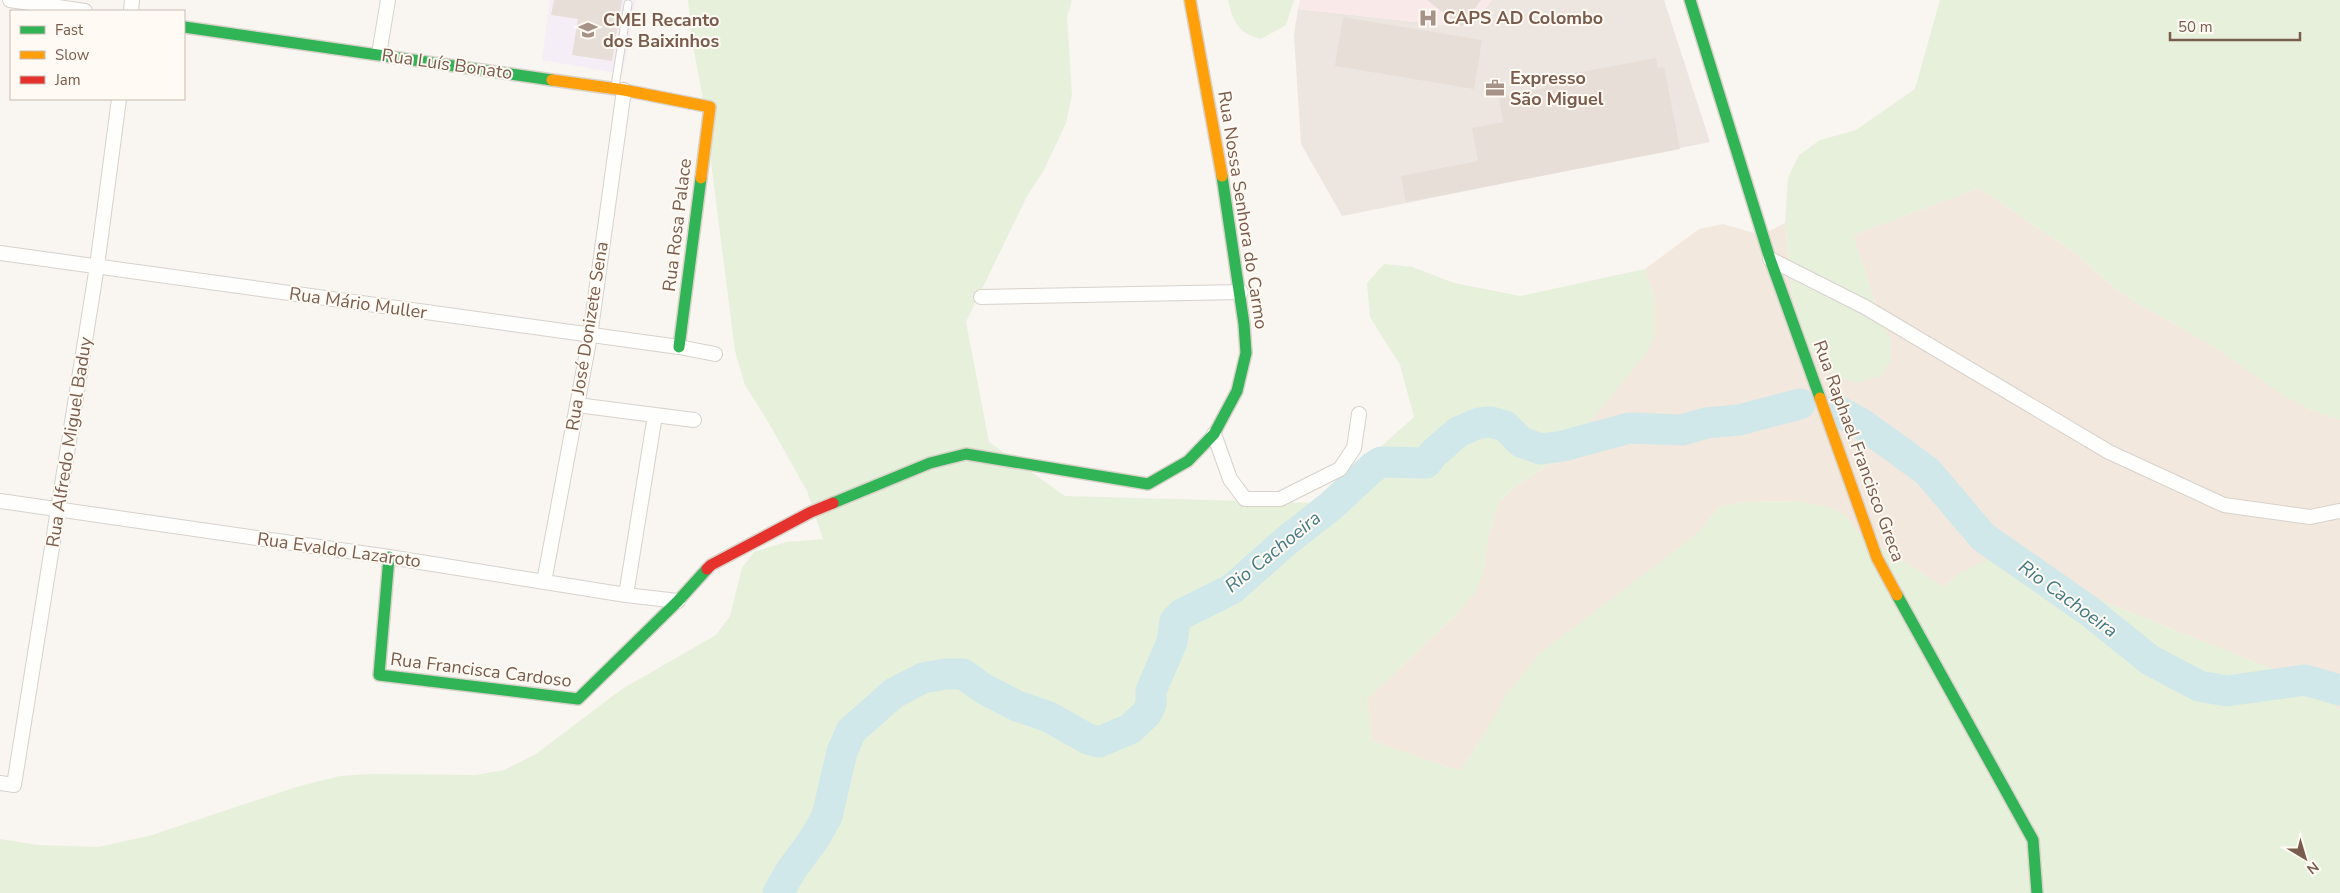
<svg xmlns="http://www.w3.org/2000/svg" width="2340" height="893" font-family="'Nunito Sans',sans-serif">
	<rect width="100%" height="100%" fill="#f9f5f0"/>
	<path fill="#f2e8de" d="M1979 188 2075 253 2113 287 2137 303 2208 343 2309 409 2340 420V710L2330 699 2307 683 2090 596 2058 573 1959 574 1944 587 1856 531 1846 516 1834 509 1800 501 1746 502 1719 507 1699 532 1482 738 1460 771 1372 741 1367 699 1458 613 1483 574 1488 539 1498 503 1513 488 1549 464 1571 444 1603 404 1655 301 1645 269 1699 229 1723 224 1761 235 1785 223 1793 298 1806 341 1823 364 1837 376 1880 317 1853 235Z"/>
	<path fill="#ede5e0" d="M1492 0H1664L1710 142 1342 216 1301 144 1294 35 1298 9 1462 27H1470Z"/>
	<path fill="#f6eef6" d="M550 0H636L623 74 542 60Z"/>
	<path fill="#fae9e9" d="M1300 0H1492L1470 27H1462L1298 9Z"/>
	<path fill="#e7f0db" d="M688 0H1072L1067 17 1072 95 1066 123 1043 172 1027 196 966 322 989 442 1065 496 1318 503 1414 417 1400 365 1370 317 1367 283 1384 264 1412 267 1454 283 1520 296 1645 269 1655 301V335L1646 354 1571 444 1549 464 1513 488 1498 503 1488 539 1483 574 1476 591 1458 613 1367 699 1372 741 1460 771 1482 738 1507 694 1538 655 1699 532 1719 507 1746 502 1800 501 1834 509 1846 516 1856 531 1944 587 1959 574 1987 560 2003 556 2027 559 2058 573 2090 596 2307 683 2330 699 2340 710V893H0V839L38 845 98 847 149 836 296 787 340 776 370 774 476 775 504 770 536 754 622 689 716 635 730 616 742 568 754 552 786 542 823 539 807 491 770 425 745 385 735 351 703 99 692 41Z
		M1228 0H1294L1286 25 1261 39C1238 33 1233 22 1228 0Z
		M1940 0H2340V420L2309 409 2283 395 2208 343 2137 303 2113 287 2075 253 1979 188 1853 235 1880 317 1890 337 1891 360 1880 376 1857 383 1837 376 1823 364 1806 341 1793 298 1785 223 1788 178 1799 155 1820 140 1856 130 1915 89Z"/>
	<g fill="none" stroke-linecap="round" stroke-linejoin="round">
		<path stroke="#d0e8ea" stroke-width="31" d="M1836 410 1862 424 1927 471 1983 537 2089 611 2150 660 2199 686 2227 691 2305 680 2340 690
			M778 893 790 872 816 836 827 816 842 752 851 731 894 693 923 678 945 674H963L984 689 1017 706 1049 717 1088 739 1099 742 1130 729 1147 713 1151 704V691L1172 642 1175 621 1182 614 1232 589 1285 542 1332 505 1372 468 1381 462 1426 463 1433 454 1458 432 1479 423 1491 422 1505 426 1521 442 1541 449 1563 446 1629 428 1682 430 1706 423 1739 420 1800 404"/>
	</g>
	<path fill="#e6ded7" d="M554 0H622L612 61 572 55 578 19 551 15Z
		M1427 0H1481L1462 27Z
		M1343 17 1482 40 1474 89 1335 66Z
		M1656 58 1658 68 1664 67 1680 149 1406 202 1401 176 1478 161 1472 128 1503 122 1499 97 1545 88 1544 79Z"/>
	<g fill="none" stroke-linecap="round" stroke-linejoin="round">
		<g stroke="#d7d1cb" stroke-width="9">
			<path id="lane" d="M615 86 628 4"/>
		</g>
		<g stroke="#d7d1cb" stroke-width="16">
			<path id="street" d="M10 0 85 11
				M131 11 132 0
				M379 54 388 0
				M0 253 679 347 715 354
				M1770 259 1865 307 2109 452 2224 505 2310 517 2339 511
				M981 297 1241 292
				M577 405 694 420
				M1214 434 1230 479 1245 499H1280L1340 469 1354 448 1359 414
				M0 501 389 557 626 595 678 601
				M544 582 590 336 624 90
				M626 595 655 415
				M0 783 14 785 97 266 119 99"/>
		</g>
		<g stroke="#d9d2cb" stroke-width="14">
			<path id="fast" d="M1690 0 1770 259 1820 398
				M184 27 552 80
				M679 347 701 178
				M833 503 930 463 966 454 1148 484 1188 461 1214 434 1237 391 1246 353 1244 324 1222 176
				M389 557 379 675 578 699 678 601 707 569
				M1897 595 2033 840 2037 893"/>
		</g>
		<g stroke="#d9d2cb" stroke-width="14">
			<path id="slow" d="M1190 0 1222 176
				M552 80 624 90 710 107 701 178
				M1820 398 1877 558 1897 595"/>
		</g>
		<g stroke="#d9d2cb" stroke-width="14">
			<path id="jam" d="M707 569 711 565 811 512 833 503"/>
		</g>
		<use href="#lane" stroke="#fefefd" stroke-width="7"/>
		<use href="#street" stroke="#fefefd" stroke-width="14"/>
		<use href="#fast" stroke="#30b455" stroke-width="11"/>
		<use href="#slow" stroke="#ff9f0a" stroke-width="11"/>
		<use href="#jam" stroke="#e5322d" stroke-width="11"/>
	</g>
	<defs>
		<g id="hospital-bare" transform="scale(1.5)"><path d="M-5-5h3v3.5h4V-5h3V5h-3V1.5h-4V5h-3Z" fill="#a69286" stroke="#fffaf3" stroke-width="2.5" paint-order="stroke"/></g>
		<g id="school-bare" transform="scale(1.5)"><path d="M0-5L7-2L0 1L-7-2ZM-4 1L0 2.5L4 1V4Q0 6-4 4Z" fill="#a69286" stroke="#fffaf3" stroke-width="2.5" paint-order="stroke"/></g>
		<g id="office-bare" transform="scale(1.5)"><path d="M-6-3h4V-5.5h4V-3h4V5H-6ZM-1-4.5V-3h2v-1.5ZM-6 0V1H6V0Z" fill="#a69286" stroke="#fffaf3" stroke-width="2.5" paint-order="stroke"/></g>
	</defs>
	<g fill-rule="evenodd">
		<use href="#hospital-bare" x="1428" y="18"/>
		<use href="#school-bare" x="588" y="30"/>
		<use href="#office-bare" x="1495" y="88"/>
	</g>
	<g text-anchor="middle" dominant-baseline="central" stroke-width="4" stroke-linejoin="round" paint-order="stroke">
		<g font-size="18" font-weight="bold" fill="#7a5c4d" stroke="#fffaf3" text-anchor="start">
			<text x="1443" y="18">CAPS AD Colombo</text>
			<text x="603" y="20">CMEI Recanto<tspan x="603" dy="21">dos Baixinhos</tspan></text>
			<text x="1510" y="78">Expresso<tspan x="1510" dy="21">São Miguel</tspan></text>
		</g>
		<g font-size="18" fill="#7a5c4d" stroke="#fffaf3">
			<text transform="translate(447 64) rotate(8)">Rua Luís Bonato</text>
			<text transform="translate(1243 210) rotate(81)">Rua Nossa Senhora do Carmo</text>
			<text transform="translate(677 225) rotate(-83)">Rua Rosa Palace</text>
			<text transform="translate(358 303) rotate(8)">Rua Mário Muller</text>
			<text transform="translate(587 336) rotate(-81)">Rua José Donizete Sena</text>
			<text transform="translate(69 442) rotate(-81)">Rua Alfredo Miguel Baduy</text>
			<text transform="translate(1859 451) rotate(70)">Rua Raphael Francisco Greca</text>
			<text transform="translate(339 550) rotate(8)">Rua Evaldo Lazaroto</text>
			<text transform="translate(481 670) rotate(7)">Rua Francisca Cardoso</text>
		</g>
		<g font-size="19" font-style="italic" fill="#437c86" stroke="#fffaf3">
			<text transform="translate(1273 552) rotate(-39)">Rio Cachoeira</text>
			<text transform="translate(2068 599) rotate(36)">Rio Cachoeira</text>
		</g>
	</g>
	<rect x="10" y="10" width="175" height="90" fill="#fffaf3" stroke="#cabbb1"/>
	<rect x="20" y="26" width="25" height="8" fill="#30b455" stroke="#cabbb1"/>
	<text x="55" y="35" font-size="15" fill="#7a5c4d">Fast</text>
	<rect x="20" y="51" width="25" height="8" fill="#ff9f0a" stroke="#cabbb1"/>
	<text x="55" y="60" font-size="15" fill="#7a5c4d">Slow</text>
	<rect x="20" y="76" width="25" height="8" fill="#e5322d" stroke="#cabbb1"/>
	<text x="55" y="85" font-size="15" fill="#7a5c4d">Jam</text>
	<g transform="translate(2305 858) rotate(142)" stroke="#fffaf3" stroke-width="4" paint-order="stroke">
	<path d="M0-4L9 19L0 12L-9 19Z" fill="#7a5c4d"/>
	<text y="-8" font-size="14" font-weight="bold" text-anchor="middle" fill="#7a5c4d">N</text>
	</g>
	<path d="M2170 32v8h130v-8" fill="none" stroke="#7a5c4d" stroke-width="2.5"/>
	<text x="2178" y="32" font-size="15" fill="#7a5c4d" stroke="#fffaf3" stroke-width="4" paint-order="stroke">50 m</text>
</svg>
